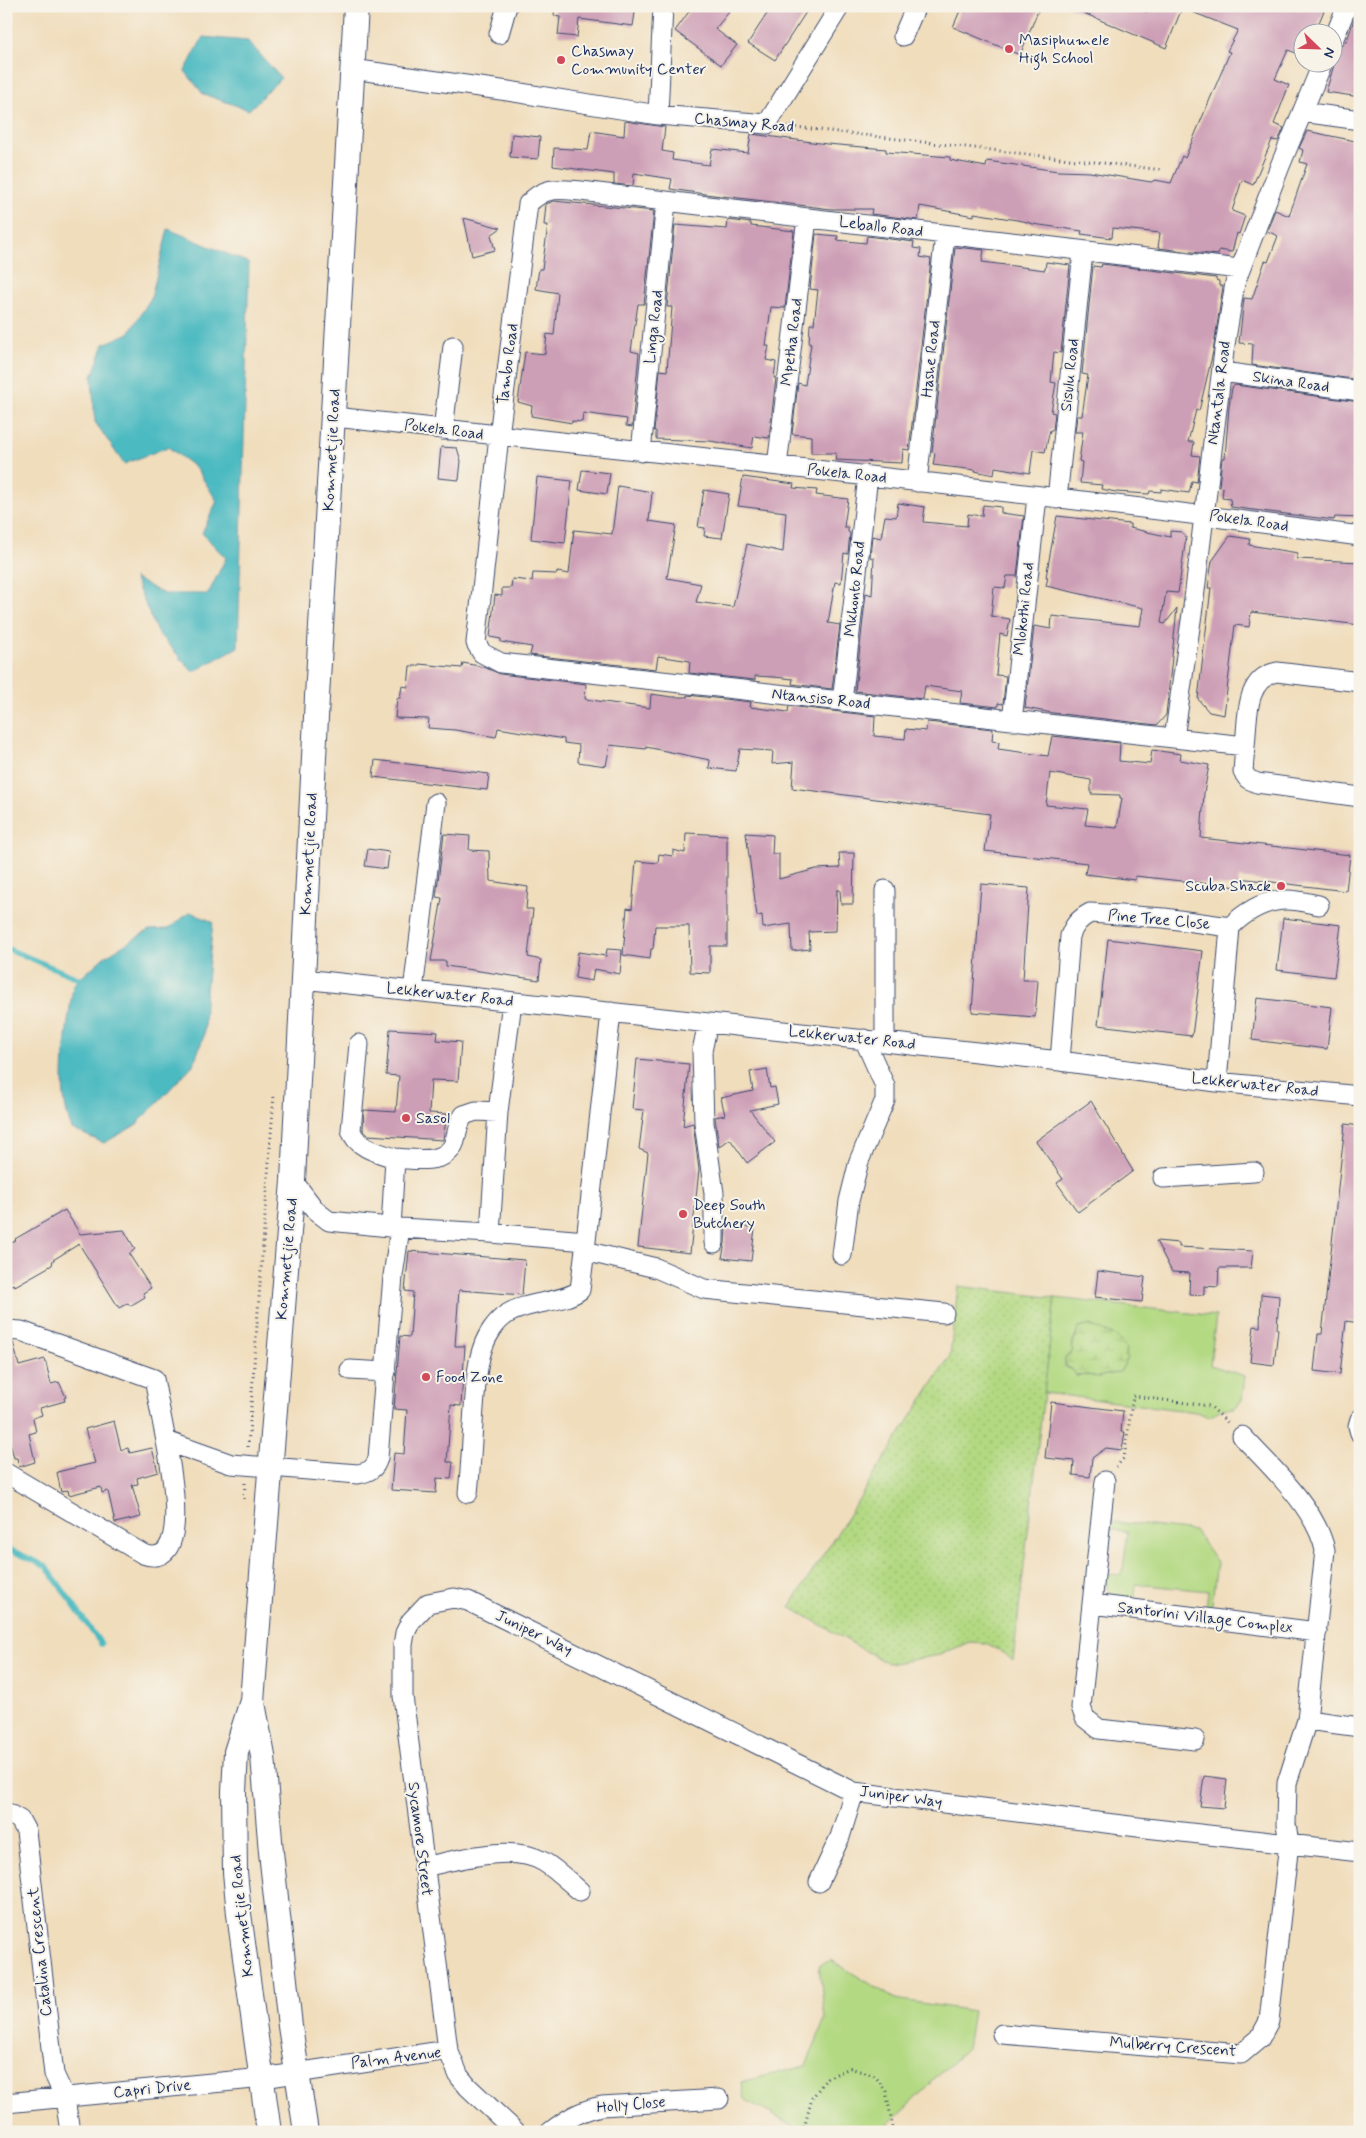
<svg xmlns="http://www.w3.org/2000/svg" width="1366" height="2138" font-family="Mynerve,sans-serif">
	<defs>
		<pattern id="grass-dots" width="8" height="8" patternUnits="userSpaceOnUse" patternTransform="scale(1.25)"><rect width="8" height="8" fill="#b3d982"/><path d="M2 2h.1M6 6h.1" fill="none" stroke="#99bb73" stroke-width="1.8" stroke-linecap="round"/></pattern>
		<pattern id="wetland-marsh" width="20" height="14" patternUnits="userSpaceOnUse" patternTransform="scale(1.25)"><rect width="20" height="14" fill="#b3d982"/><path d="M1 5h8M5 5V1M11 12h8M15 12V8" fill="none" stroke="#99bb73"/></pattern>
	</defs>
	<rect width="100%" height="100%" fill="#f7f3e8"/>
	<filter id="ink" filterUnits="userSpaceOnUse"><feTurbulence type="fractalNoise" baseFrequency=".02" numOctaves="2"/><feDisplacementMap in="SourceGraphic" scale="10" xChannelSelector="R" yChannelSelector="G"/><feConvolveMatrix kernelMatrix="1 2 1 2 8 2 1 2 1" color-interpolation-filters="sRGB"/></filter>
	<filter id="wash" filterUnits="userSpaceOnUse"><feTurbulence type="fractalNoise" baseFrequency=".0096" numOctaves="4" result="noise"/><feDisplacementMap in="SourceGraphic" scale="20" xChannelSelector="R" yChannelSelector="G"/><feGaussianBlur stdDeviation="1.12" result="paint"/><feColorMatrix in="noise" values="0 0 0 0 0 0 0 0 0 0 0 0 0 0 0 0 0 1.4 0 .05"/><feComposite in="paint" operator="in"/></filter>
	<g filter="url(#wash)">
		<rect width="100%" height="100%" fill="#f0ddbc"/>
		<path fill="url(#grass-dots)" stroke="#678470" d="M958 1286 1055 1298 1013 1661 1004 1653 986 1643 969 1642 940 1655 888 1664 790 1607 950 1356Z"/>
		<path fill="url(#wetland-marsh)" stroke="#678470" d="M1090 1325 1115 1336 1127 1347 1125 1356 1128 1358 1120 1372 1098 1377 1087 1375 1076 1376 1071 1368 1065 1367V1358L1069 1353 1079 1328Z"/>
		<path fill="#b3d982" stroke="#678470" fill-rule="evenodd" d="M1055 1298 1216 1316 1210 1365 1245 1376 1242 1400 1235 1408 1221 1409 1210 1417 1196 1412 1044 1393ZM1090 1325 1115 1336 1126 1347 1125 1356 1128 1358 1120 1372 1098 1377 1087 1375 1076 1376 1074 1371 1065 1367V1358L1073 1351 1071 1346 1079 1328Z
			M1116 1522 1195 1531 1217 1562 1211 1610 1206 1609 1208 1591 1136 1584 1134 1602C1117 1600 1104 1594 1104 1574L1122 1575 1128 1532 1110 1529V1525Z
			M831 1960 895 1999 973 2011 967 2048 889 2124 890 2132H794L795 2127 744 2099 741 2082 806 2066 825 2019 819 1966Z"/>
		<path fill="#4bbac1" stroke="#337490" d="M203 37 248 41 281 78 249 110 203 94 185 71Z
			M168 229 249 263 238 647 193 672 157 632 134 578 164 594H208L226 558 202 533 217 501 196 468 168 447 124 464 95 422 92 377 104 344 129 333 151 298Z
			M190 912 213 922 205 1001 204 1036 193 1065 136 1125 104 1143 72 1129C54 1087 68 1029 73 985L104 957 149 930 168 929Z"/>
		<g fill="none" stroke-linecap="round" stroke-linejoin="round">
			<path stroke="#4bbac1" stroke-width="5.5" d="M6 948 87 982
				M6 1548 46 1566 101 1644"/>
		</g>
		<g id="blocks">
			<path fill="#cd9fb6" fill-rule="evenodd" d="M555 6H636L633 26 579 19 577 37 558 35 560 17 554 16Z
				M693 6H734L715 29 737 45 721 65 675 31Z
				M772 6H810L775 60 748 43Z
				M962 6H1040L1020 55 953 27Z
				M1067 6H1133L1147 12 1150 6H1326L1315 32H1304V56L1288 50 1275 79 1289 85 1274 124 1284 128 1278 141 1272 140 1253 185 1242 180 1232 211 1245 216 1239 234 1237 233 1232 252 1219 250 1218 255 1158 248 1160 233 1113 228 1112 238 1081 234 1082 231 1033 224 1023 221 974 213V216L920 206 918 220 871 214 872 209H832L705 194 670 189 672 179 634 173 633 186 614 184V174L553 166 554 148 588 150 591 131 624 136 625 121 665 127 662 151 673 153 672 160 709 165 712 149 748 153 751 134 827 144 886 149V152L950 157V160L986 167 987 161 1058 171 1090 172 1151 182 1155 180 1171 183 1182 156 1185 158 1230 52 1227 51 1238 30 1182 8 1166 48Z
				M1357 11H1360V97L1326 92 1339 48 1347 40Z
				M1307 131 1360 142V346L1352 379 1252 365 1253 344 1239 343 1244 298 1252 299 1265 261 1268 262 1278 236 1267 231 1275 210 1289 216 1307 164 1300 162 1303 150 1299 148Z
				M512 134 540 137 538 159 510 157Z
				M554 201 654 211 644 304H638L631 351 639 353 632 427 626 426 627 419 583 413 582 422 572 421V423L531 416 532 406 518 402 525 352 545 354 547 334 554 335 558 293 536 289 539 269H542L548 225H544L546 204Z
				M464 218 501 228 491 235 495 250 472 256Z
				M728 220 751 223V226L794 231 785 308 771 307 766 346H769L766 360 776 362 774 378H776L769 438 754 436 752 448 710 441 656 439V431H654L660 370 667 371 672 307H667L675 225 727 229Z
				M816 234 838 236 837 240 866 243 867 236 914 242 913 248 921 249 920 257 931 259 909 450 903 449 902 463 835 460 836 453H811V436L792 434 798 383 805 385 811 344H809L810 324H814L818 290 810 289Z
				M955 247 984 250 982 262 1045 270 1046 262 1070 265 1061 353 1054 352 1051 382 1056 383 1051 412 1055 413 1053 430H1050L1045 452 1033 450 1030 473 995 467 994 475 975 471 976 470 933 465 935 453 932 452Z
				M1102 264 1216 278V280L1219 281V286H1223L1213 352 1199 411 1196 410 1188 442H1194L1192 455 1200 456 1197 482 1192 481 1189 493 1161 489V492L1150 491 1149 494 1116 492 1101 489 1102 485 1080 483 1082 462 1079 461 1083 432H1075L1077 416H1082L1088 375 1082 374 1093 266 1101 267Z
				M1235 385 1360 402V518L1335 517 1334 520 1246 509 1231 507 1230 499 1222 498 1223 488 1219 487 1222 458H1225L1229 407 1232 388Z
				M441 447 457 448 461 461 459 480 438 478Z
				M582 470 610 473 607 494 579 490Z
				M537 477 572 481 565 543 531 539Z
				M743 477 794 484 793 488 817 490 816 495 848 499 844 527H848V532L850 533 848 554 844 553 841 583 835 582 828 623 840 625 832 689 792 684 793 679 774 677 755 676V680L689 673 690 661 658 656 656 669 530 655 532 647 501 642V639L490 637 495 595 502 596V588H511L512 579 532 581 533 573 557 574V572L569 574 574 530 612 534 618 486 652 492 649 521 676 525 667 578 701 584 696 602 733 607 747 544 783 552 786 512 738 506Z
				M704 490 729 494 722 538 704 536 705 528 698 527Z
				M898 503 925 507 923 522 967 526 968 514 982 516 983 505 1001 507V513L1024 516 1017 576H1007L1005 588 994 587 991 616 1010 619 1007 636 1000 634 996 675 1006 676 1003 704 998 703V707L960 703 962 691 925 686 923 699 855 691 866 593 872 595 874 558 870 557 872 536 881 538 885 516 896 517Z
				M1057 516 1130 524V528L1170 537V531L1182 532 1186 537 1178 593 1166 592 1161 623 1165 624 1177 608 1166 715 1157 725 1053 713 1025 708 1034 626 1051 629 1052 616 1140 626 1143 608 1046 586 1048 577H1046Z
				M1230 536 1250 539 1249 545 1298 553 1297 559 1360 562V625L1251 612 1249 627 1235 625 1224 715 1209 712 1198 699 1211 588H1208L1212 561Z
				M463 663 484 667 500 674 586 684 585 699 611 703 650 708 651 694 672 697H687V695L751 702 750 707 788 712 789 706 875 716 874 736 905 739 906 729 926 731 927 722 993 729 992 741 999 742 998 749 1048 756 1052 736 1120 743 1119 761 1150 764 1152 750 1181 754 1180 760 1209 765 1204 793 1201 838 1350 855 1346 891 1239 878 1238 887 1135 876V880L1085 874 1087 863 985 851 990 814 792 788 794 762 772 764 773 751 740 749 736 771 709 768 710 760 646 747V749L610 745 606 766 578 762 579 745 564 743V739L498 728 496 737 455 730 428 728 429 719 395 718 397 698H400L402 686 408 687 410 666H419V664L462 668ZM1050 773 1091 780V794L1120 795V798H1122L1117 828 1085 825 1088 809 1046 805Z
				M375 760 489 774 487 790 373 777Z
				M686 833 727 835V946H710V973L690 972 689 926H655L653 949H651L650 959 623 955 627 908 632 909 636 861 658 863 659 854 673 856V850L685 853Z
				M746 833 773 835 772 854H779V879L816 869 840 868 839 853H854L853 904H841L840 890H837L836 931 809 932 810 949 792 951 791 924 763 928 762 915 757 916Z
				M444 834 470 836 469 850 489 851 490 881 528 887 526 909H533L528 957 541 960 539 980 446 966V961H431L442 898 436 897Z
				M368 849 389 852 387 869 365 866Z
				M981 884 1029 888 1023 980H1038L1035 1017 972 1012Z
				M1283 918 1341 925 1334 977 1277 970Z
				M1108 939 1203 951 1192 1036 1098 1025Z
				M607 949 622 950 620 974 594 969 592 981 575 978 578 952 606 956Z
				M1257 998 1332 1007 1327 1049 1252 1040Z
				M390 1029 438 1032 437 1040 461 1042 458 1081 431 1080 429 1113 447 1114 443 1140 368 1135 363 1130 364 1110 396 1112 399 1076 386 1075Z
				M637 1059 689 1064 683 1126 693 1123 699 1170 690 1253 638 1247 648 1153 639 1149 644 1110 632 1109Z
				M767 1069 770 1088 775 1087 778 1104 750 1110 775 1142 747 1163 730 1139 719 1147 715 1117 725 1115 721 1098 753 1091 750 1072Z
				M1091 1101 1133 1171 1078 1212 1057 1183 1063 1179 1036 1141Z
				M1345 1124 1360 1126V1323L1346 1321 1340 1374 1314 1371 1318 1334H1322Z
				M65 1210 80 1234 124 1230 135 1249 129 1254 151 1288 143 1293 145 1297 130 1306 128 1303 119 1308 79 1244 53 1260 52 1265 15 1286 13 1284 6 1288V1247L16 1240 15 1239Z
				M726 1225 755 1228 751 1261 722 1258 725 1243Z
				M1156 1241 1179 1243V1247L1253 1251 1251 1268H1219L1218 1287 1204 1286V1295L1189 1294 1190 1273 1172 1272Z
				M409 1251 525 1260 522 1295 459 1290 455 1346H465L461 1406 451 1405 447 1462H453L451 1479 437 1478 436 1493 391 1490 394 1453 404 1454 407 1410 394 1409 400 1336 410 1337 413 1292 405 1291Z
				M1098 1271 1145 1277 1142 1302 1095 1297Z
				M1261 1294 1279 1296 1277 1329H1278L1274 1365 1250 1362 1254 1326 1260 1327Z
				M6 1341 13 1342 19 1366 45 1359 51 1384 59 1382 66 1397 64 1398 65 1401 40 1408 42 1415 33 1418 36 1432 29 1434 35 1462 19 1467 17 1458H14L6 1427Z
				M1051 1402 1123 1411 1121 1432H1125L1122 1450 1106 1448 1092 1458 1090 1477 1073 1475 1074 1461 1045 1458Z
				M114 1421 121 1450 128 1448 130 1453 152 1448 158 1472 137 1478 138 1484 132 1485 141 1517 115 1523 108 1491 102 1493 101 1487 69 1495 68 1490 61 1492 57 1472 95 1463 85 1429Z
				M1204 1776 1227 1779 1224 1808 1200 1806Z"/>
		</g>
	</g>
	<g filter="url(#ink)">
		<use href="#blocks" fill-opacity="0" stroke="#3b496c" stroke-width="1"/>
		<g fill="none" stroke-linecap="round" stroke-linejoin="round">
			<g stroke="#3b496c" stroke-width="21">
				<path id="minor" d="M499 34 507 6
					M903 36 916 6
					M1334 38 1347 6
					M352 69 508 91 658 115 767 124 840 6
					M1302 112 1360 120
					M658 115 663 6
					M1239 269 581 191C558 189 545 186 528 204L499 436 476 643 482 653 501 663 1245 746C1248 720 1244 678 1277 672L1360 682
					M1222 372 1360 391
					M334 417C676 455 1018 490 1360 536
					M443 430 453 346
					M641 452 666 202
					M777 466 807 218
					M917 482 945 235
					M1057 499 1083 252
					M842 702 868 476
					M1012 721 1037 497
					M1174 738 1193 607 1224 351 1235 283 1280 166 1323 62
					M1245 746 1243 772 1248 779 1257 783 1360 797
					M885 890V1042
					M1230 927C1245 912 1265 900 1287 900 1298 900 1309 903 1319 905
					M303 979 1060 1061 1217 1082 1360 1096
					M413 991 436 803
					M708 1023 702 1051 704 1123 714 1193V1243
					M359 1044 351 1130C356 1148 379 1153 395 1158
					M1060 1061 1070 936C1074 925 1079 919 1090 913L1164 918 1230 927 1217 1082
					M1163 1178 1254 1172
					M293 1181 316 1211 329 1221 400 1228
					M391 1228 395 1158C415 1159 447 1166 455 1141 457 1132 458 1123 464 1115L476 1111 498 1112
					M490 1233 498 1112 512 1002
					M585 1251 656 1268 704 1289 944 1313
					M842 1255 849 1201 859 1161 885 1100V1086L864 1039
					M6 1330 21 1331 154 1379 166 1441 231 1464 358 1474C369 1472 375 1469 378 1458L393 1276 400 1228 490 1233 586 1241 611 1012
					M350 1370 386 1372
					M1360 1419 1358 1426 1360 1433
					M6 1473 143 1554C193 1572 170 1464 166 1441
					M1105 1481 1092 1604 1317 1632
					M468 1493C471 1465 472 1437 474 1408 476 1388 476 1366 483 1347 487 1335 496 1321 507 1314 528 1301 564 1303 580 1290L586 1241
					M1092 1604 1081 1707 1085 1718 1099 1729 1195 1740
					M1307 1720 1360 1727
					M6 1812 20 1820 26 1831 54 2074 65 2098 70 2132
					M423 1867C458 1860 512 1843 544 1862 557 1870 568 1881 580 1891
					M819 1882 840 1837 854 1792
					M1002 2034 1241 2054 1260 2038 1269 2021 1289 1843 1286 1824 1287 1783 1307 1720 1325 1550C1316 1508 1271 1467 1242 1436
					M6 2103 263 2078 448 2050
					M516 2132 468 2087 459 2076 448 2050 403 1696V1645L405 1633 411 1621 428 1603 454 1598 468 1601 854 1792 1146 1828 1360 1852
					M550 2132C567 2119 581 2110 602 2106L719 2099"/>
			</g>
			<g stroke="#3b496c" stroke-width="26">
				<path id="major" d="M253 1703 263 1756 271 1852 290 2026 306 2132
					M269 2132 239 1914 235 1872 234 1792 236 1752 252 1701 293 1181 317 697 356 6"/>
			</g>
			<path stroke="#3b496c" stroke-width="3" stroke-dasharray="1 4" stroke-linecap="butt" d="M786 126 1163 170
				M248 1447 274 1094
				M1116 1467 1124 1458 1133 1396 1210 1406 1229 1424
				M244 1499 245 1483
				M803 2132 812 2098 827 2078 850 2068 875 2076 886 2091 893 2128"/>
			<use href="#minor" stroke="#fff" stroke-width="19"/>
			<use href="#major" stroke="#fff" stroke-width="24"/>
		</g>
	</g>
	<g fill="#d1495b" stroke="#f7f3e8" stroke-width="2">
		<circle cx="1009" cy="49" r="5"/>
		<circle cx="561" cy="60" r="5"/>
		<circle cx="1281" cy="886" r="5"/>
		<circle cx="406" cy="1118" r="5"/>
		<circle cx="683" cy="1214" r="5"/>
		<circle cx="426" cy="1377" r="5"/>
	</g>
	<g text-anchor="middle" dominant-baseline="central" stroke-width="4" stroke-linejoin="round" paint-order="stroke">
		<g font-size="16" fill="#1b2f5e" stroke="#f7f3e8" text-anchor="start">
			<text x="1019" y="40">Masiphumele<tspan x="1019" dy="18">High School</tspan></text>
			<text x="571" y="51">Chasmay<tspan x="571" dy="18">Community Center</tspan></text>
			<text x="1271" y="886" text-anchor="end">Scuba Shack</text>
			<text x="416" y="1118">Sasol</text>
			<text x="693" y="1205">Deep South<tspan x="693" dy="18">Butchery</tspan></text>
			<text x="436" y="1377">Food Zone</text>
		</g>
		<g font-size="16" fill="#1b2f5e" stroke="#f7f3e8">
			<text transform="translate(744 123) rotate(5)">Chasmay Road</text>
			<text transform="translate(881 227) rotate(7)">Leballo Road</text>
			<text transform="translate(654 327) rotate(-84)">Linga Road</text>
			<text transform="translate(792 342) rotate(-83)">Mpetha Road</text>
			<text transform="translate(931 359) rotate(-84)">Hashe Road</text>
			<text transform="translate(508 364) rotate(-83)">Tambo Road</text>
			<text transform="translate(1070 375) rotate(-84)">Sisulu Road</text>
			<text transform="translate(1291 382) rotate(8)">Skina Road</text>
			<text transform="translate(1219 393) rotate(-83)">Ntantala Road</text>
			<text transform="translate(444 430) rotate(7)">Pokela Road</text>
			<text transform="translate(332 450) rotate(-87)">Kommetjie Road</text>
			<text transform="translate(847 474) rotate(6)">Pokela Road</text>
			<text transform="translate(1249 521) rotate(8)">Pokela Road</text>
			<text transform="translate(855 589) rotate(-84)">Mkhonto Road</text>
			<text transform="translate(1024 609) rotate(-84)">Mlokothi Road</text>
			<text transform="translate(821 699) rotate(6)">Ntansiso Road</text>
			<text transform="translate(309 854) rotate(-87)">Kommetjie Road</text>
			<text transform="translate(1159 920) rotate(5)">Pine Tree Close</text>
			<text transform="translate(450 995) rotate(6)">Lekkerwater Road</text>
			<text transform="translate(852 1038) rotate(6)">Lekkerwater Road</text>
			<text transform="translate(1255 1085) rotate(6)">Lekkerwater Road</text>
			<text transform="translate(287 1259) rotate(-85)">Kommetjie Road</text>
			<text transform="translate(1205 1618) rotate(7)">Santorini Village Complex</text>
			<text transform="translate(534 1633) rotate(26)">Juniper Way</text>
			<text transform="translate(901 1797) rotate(8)">Juniper Way</text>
			<text transform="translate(420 1839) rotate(83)">Sycamore Street</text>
			<text transform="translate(242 1916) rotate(-96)">Kommetjie Road</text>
			<text transform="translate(40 1952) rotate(-96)">Catalina Crescent</text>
			<text transform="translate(1173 2047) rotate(4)">Mulberry Crescent</text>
			<text transform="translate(396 2058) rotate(-7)">Palm Avenue</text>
			<text transform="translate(152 2089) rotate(-6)">Capri Drive</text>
			<text transform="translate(631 2105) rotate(-5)">Holly Close</text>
		</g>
	</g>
	<rect width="1366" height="2138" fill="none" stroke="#f7f3e8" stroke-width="25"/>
	<g transform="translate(1318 48) rotate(113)"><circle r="24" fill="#f7f3e8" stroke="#9fa5b1"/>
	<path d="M0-4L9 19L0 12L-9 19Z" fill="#d1495b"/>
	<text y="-8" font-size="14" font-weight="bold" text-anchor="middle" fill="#1b2f5e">N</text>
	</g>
</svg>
